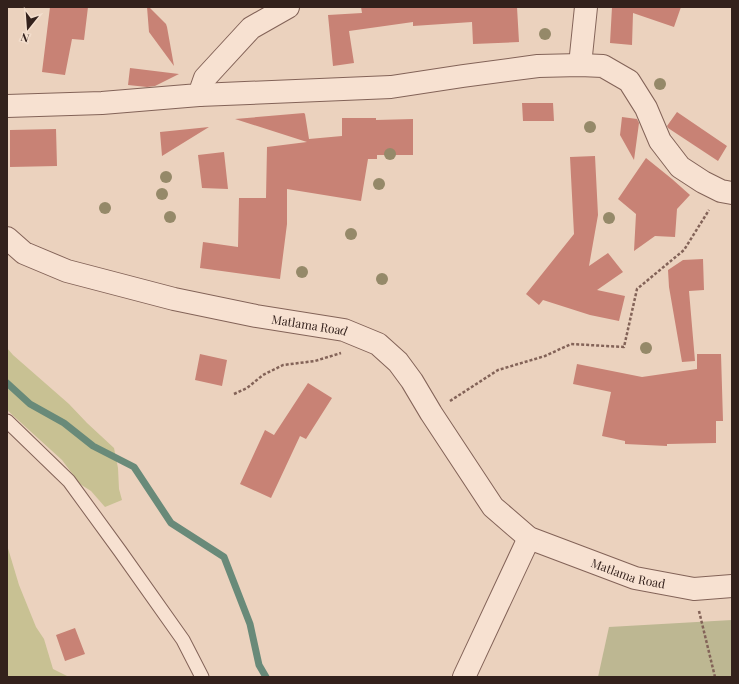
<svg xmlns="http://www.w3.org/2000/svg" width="739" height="684" font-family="'Playfair Display',serif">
	<rect width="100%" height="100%" fill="#ebd2be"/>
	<path fill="#c8c193" d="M7 348 13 355 69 404 87 423 114 448 118 468 119 489 122 500 105 507 91 491 80 484 62 460 7 410Z
		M7 545 19 585 36 627 44 639 53 669 69 677H7Z"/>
	<path fill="#bdb792" d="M732 620V677H598L609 627Z"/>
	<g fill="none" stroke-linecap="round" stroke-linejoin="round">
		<path stroke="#698a79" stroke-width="7" d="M7 383 30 404 64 423 93 446 134 467 171 523 224 557 250 624 259 665 266 677"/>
	</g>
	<path fill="#c88275" d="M50 7H88L84 40 72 39 65 75 42 72Z
		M147 7H149L166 24 167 27 174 66 149 32Z
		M361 7H517L519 42 473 44 472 22 413 26V22L349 31 354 63 333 66 328 15 362 13Z
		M612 7H681L674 27 633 13 632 45 610 43Z
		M130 68 179 74 155 86 147 87 128 85Z
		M522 103H553L554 121H523Z
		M677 112 727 146 718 161 668 128 667 126Z
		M304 113 305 114 309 139 342 136V118H376V120L413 119V155H377V159H368L361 201 287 189V224L280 279 200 268 203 242 238 247 239 198H266L267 147 307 142 235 119Z
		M622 117 637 119 639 123 634 160 620 135Z
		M209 127 162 156 160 132Z
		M56 129 57 166 10 167V130Z
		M224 152 228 189 202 188 198 155Z
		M595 156 598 215 589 266 608 253 623 272 597 290 625 296 619 321 590 315 543 300 539 305 526 294 574 234 570 157Z
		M646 158 672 179 690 195 677 209 675 237 655 236 634 251 636 214 618 199Z
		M703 259 704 290 689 291 695 361 682 362 669 287 668 270 683 260Z
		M200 354 227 360 222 386 195 380Z
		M697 354H721L723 421H716V443L667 444V446L625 444V441L602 436 611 392 573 384 577 364 642 377 697 369Z
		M308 383 332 398 306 439 300 436 271 498 240 484 265 430 274 435Z
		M75 628 85 654 65 661 56 635Z"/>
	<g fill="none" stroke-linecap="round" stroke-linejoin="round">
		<g stroke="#836358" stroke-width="15">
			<path id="service" d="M7 421 69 481 120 551 183 640 202 677"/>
		</g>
		<g stroke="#836358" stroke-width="24">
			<g id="minor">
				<path d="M580 65 586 7"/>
				<path d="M199 95 391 87 463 76 538 66 580 65 603 66 629 81 646 108 660 141 680 167 703 182 721 191 732 193"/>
				<path d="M7 106 102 103 199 95 205 78 251 28 288 7"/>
				<path id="s1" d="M7 238 24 253 67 271 174 299 256 316 344 330 378 344 398 362 412 381 431 413 493 507 529 538 635 578 694 589 732 586"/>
				<path d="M464 677 529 538"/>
			</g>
		</g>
		<path stroke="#836358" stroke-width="2.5" stroke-dasharray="3 2" stroke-linecap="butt" d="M234 394 247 388 263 375 283 365 315 361 341 353
			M450 401 498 370 545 356 571 344 624 347 637 289 684 250 709 210
			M699 611 715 677"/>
		<use href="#service" stroke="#f7e1d1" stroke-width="13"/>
		<use href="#minor" stroke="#f7e1d1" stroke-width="22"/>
	</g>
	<g fill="#958969">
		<circle cx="545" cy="34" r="6"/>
		<circle cx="660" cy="84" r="6"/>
		<circle cx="590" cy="127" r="6"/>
		<circle cx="390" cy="154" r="6"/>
		<circle cx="166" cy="177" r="6"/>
		<circle cx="379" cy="184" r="6"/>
		<circle cx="162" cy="194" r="6"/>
		<circle cx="105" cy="208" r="6"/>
		<circle cx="170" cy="217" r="6"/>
		<circle cx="609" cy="218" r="6"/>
		<circle cx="351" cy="234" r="6"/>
		<circle cx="302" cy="272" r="6"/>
		<circle cx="382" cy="279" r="6"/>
		<circle cx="646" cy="348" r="6"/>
	</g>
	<g text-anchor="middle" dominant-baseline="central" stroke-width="3.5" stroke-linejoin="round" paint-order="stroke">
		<g font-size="12" fill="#33211c" stroke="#f3decd">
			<text stroke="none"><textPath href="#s1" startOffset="318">Matlama Road</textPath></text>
			<text stroke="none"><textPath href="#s1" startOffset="743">Matlama Road</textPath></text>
		</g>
	</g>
	<rect width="739" height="684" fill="none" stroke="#33211c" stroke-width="16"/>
	<g transform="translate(28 28) rotate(197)" stroke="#f3decd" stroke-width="3" paint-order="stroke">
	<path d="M0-3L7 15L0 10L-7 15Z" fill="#33211c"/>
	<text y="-6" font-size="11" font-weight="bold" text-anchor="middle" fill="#33211c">N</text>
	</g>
</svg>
